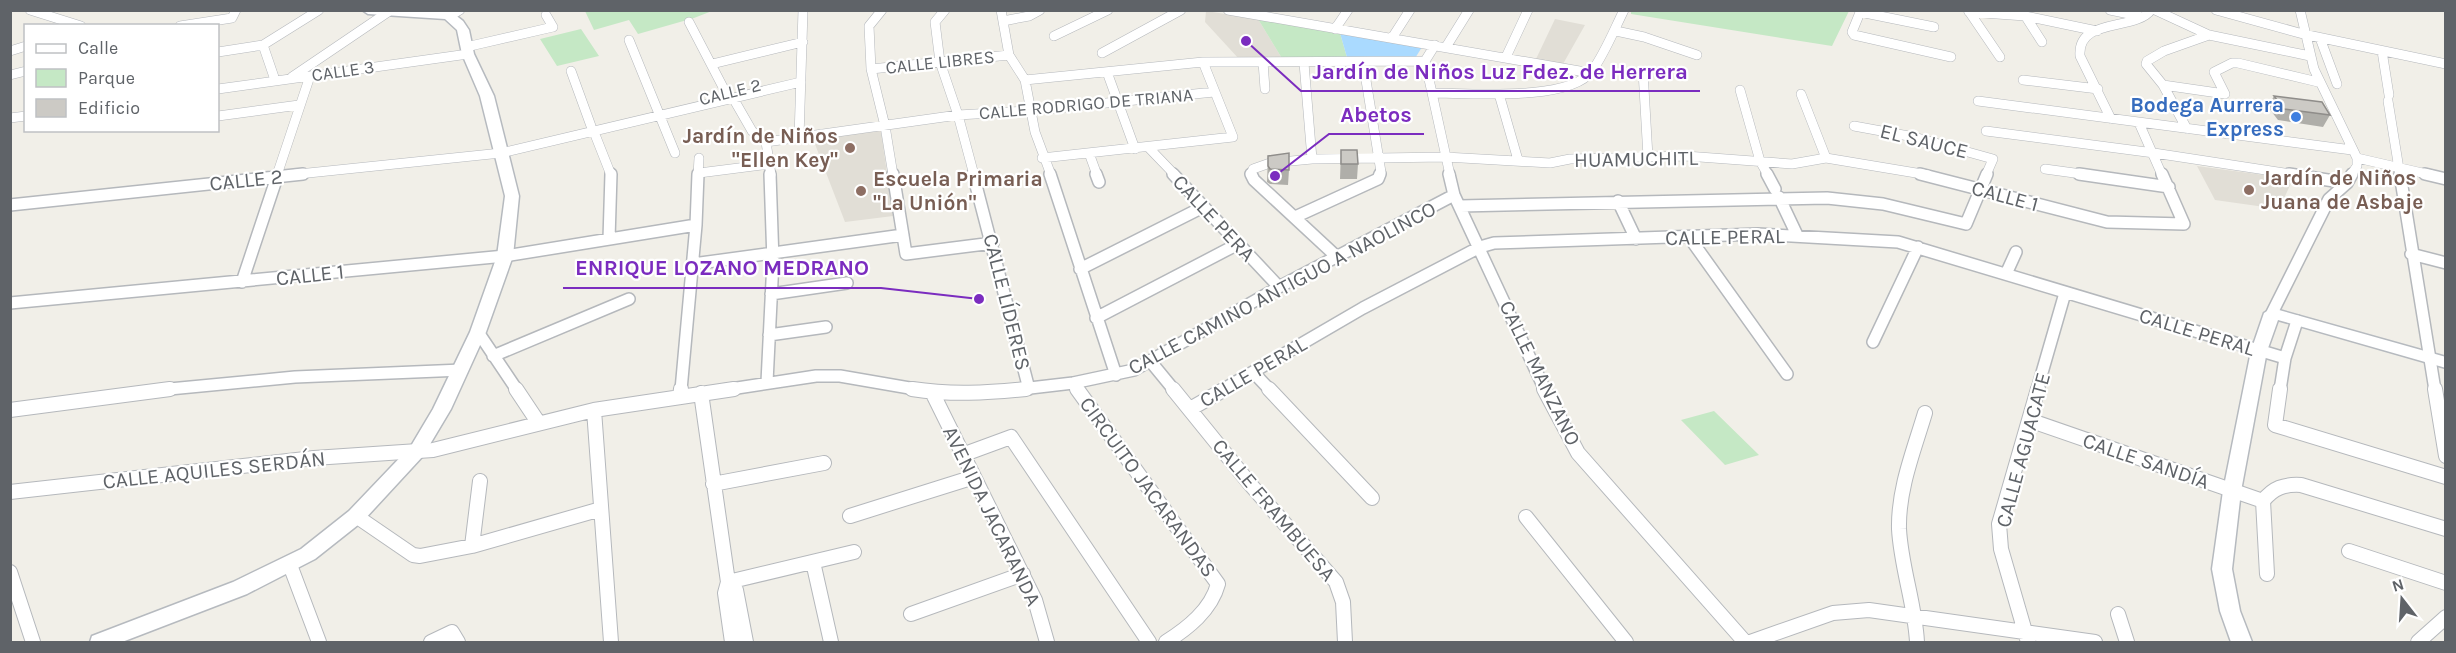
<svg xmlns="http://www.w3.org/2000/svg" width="2456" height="653" font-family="Karla,sans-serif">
	<rect width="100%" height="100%" fill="#f1efe8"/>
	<path fill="#e1ded6" d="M1206 11 1258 19 1283 60 1239 59 1205 22Z
		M1555 19 1585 25 1563 64 1536 59Z
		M881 131 893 216 845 222 813 139Z
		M2197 166 2293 179 2279 209 2215 200Z"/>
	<path fill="#c5e8c5" d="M585 11H712L694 18 638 34 629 20 594 30Z
		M1631 11V10L1849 11 1832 46 1631 14Z
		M1258 19 1340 33 1348 61 1283 60Z
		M581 29 599 56 557 66 540 39Z
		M1714 411 1759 455 1725 465 1681 420Z"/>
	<path fill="#aadaff" d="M1340 33 1422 47 1414 60 1348 61Z"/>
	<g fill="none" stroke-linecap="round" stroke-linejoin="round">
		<g stroke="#b5b8bc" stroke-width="10">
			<path id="street-far2" d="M30 10 81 26
				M882 10 869 26 871 69 885 126 893 175
				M945 10 935 22 940 62 958 115 974 175
				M1001 10 1009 55 1025 80
				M1228 10 1591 73
				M1861 10 1852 32 1854 35 1951 57
				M1968 10 2000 57
				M2110 10 2139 16
				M2155 10 2209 35 2310 56
				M2216 10 2303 34 2446 64
				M2300 10 2314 69 2357 158V166L2351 175
				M1860 12 1934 27
				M1969 12 2025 16 2097 31
				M2024 14 2042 42
				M450 16 460 10
				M1003 21 1029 16 1040 10
				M689 22 726 93
				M180 26 232 18 236 10
				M1335 29 1348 10
				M1616 31 1644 37 1697 55
				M1054 36 1108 10
				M1392 38 1410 10
				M2320 38 2337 84
				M629 40 675 153
				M1435 45 1425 61 1450 175
				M466 47 553 27 546 15
				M1446 47 1469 10
				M10 51 26 46
				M2382 51 2389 95
				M218 52 263 45
				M1102 53 1181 10
				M1506 57 1528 10
				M1263 62 1265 89
				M1363 62 1381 172 1380 175
				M1304 63 1312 159
				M712 64 803 42
				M871 69 1009 55
				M571 71 591 126
				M1643 71 1648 157
				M1107 72 1135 149
				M10 75 26 71
				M292 77 388 12
				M275 80 263 45 319 10
				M1025 80 1203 62 1425 61
				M1025 80 1035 132 1051 175
				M2023 80 2098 89
				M2163 85 2225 94 2214 72 2232 63H2238L2318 82
				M218 89 468 54
				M1740 90 1760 161 1768 175
				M1432 93C1468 93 1569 102 1592 71 1605 53 1614 30 1624 10
				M1499 94 1518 160
				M1801 94 1826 158
				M733 98 752 131 766 142
				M1978 101 2352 150
				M2388 101 2400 175
				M218 116 299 105
				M10 118 26 116
				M2111 119 2080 56C2077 17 2136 31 2151 10
				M2139 123 2162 175
				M1854 126 1914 137 1993 159 1986 175
				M2187 129 2163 85 2146 64 2147 61 2164 51 2209 35
				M1986 131 2154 153 2298 175
				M594 132 611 175
				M799 138 803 10
				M766 142 958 115 1028 111 1214 92
				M766 142 771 175
				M1149 148 1175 175
				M1089 153 1097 175
				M1042 158 1233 137 1203 62
				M2357 158 2431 175
				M2045 169 2089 175
				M699 173 770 164
				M277 175 310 76
				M289 175 501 153 801 82
				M698 175 699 158
				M1251 175 1253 169 1270 163 1312 159 1445 157 1550 163 1570 159 1686 156 1792 164 1826 158 1928 175"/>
		</g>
		<g stroke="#b5b8bc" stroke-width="14">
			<path id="street-far1" d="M893 174 906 254 993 243
				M973 174 1029 389
				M1050 174 1116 375
				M1096 174 1099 182
				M1173 174 1279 287
				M1251 174 1254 180 1337 257
				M1449 174 1454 195 1545 390
				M1767 174 1775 189
				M1920 174 2107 222 2184 224 2162 174
				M2079 174 2169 187
				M2289 174 2347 183
				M2400 174 2435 390
				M2425 174 2446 179
				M1779 197 1797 235
				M1618 201 1636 239
				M10 205 303 174
				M1460 206 1827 198 1883 204 1966 224 1987 174
				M1295 217 1378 179 1380 174
				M1689 237 1787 374
				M609 239 611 174
				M2411 254 2446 263
				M693 264 903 235
				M1080 269 1203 207
				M2006 274 2016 252
				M242 282 278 174
				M771 294 847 283
				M10 303 505 256 696 225
				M2272 313 2329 199 2347 183 2352 174
				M1096 318 1238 244
				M478 332 517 390
				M769 335 826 327
				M1873 342 1918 247
				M493 356 629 299
				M1151 362 1174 390
				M1253 372 1270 390
				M767 382 773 261 770 174
				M1073 383 1078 390
				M159 390 295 377 462 370
				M681 390 696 225 698 174
				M724 390 816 376H840L921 390
				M1013 390 1073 383 1134 370 1279 287 1454 195
				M1222 390 1363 308 1480 247 1494 243 1758 234 1898 242 2285 358
				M2037 390 2065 293
				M2280 390 2285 358 2297 321"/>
		</g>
		<g stroke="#b5b8bc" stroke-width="16">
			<path id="street" d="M516 389 538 422
				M912 389C951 395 987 393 1026 389
				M1077 389 1218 584C1211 610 1188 628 1166 642
				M1173 389 1250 484 1336 582 1343 602 1345 642
				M1269 389 1372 498
				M1544 389 1578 453 1745 642
				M2280 389 2275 425 2446 477
				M2435 389 2446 456
				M932 392 1035 600 1047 642
				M701 393 728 582 725 593 732 642
				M680 396 681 389
				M1190 409 1225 389
				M10 410 170 389
				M594 410 611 642
				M2029 420 2263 501
				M962 455 1011 437 1149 642
				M713 484 824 463
				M10 492 314 458 433 450 594 410 734 389
				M356 516 413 555 420 556 472 546 601 509
				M850 516 974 477
				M1526 517 1626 642
				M472 546 480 481
				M2349 551 2446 583
				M813 562 831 642
				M290 565 319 642
				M10 572 33 642
				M2267 574 2263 501C2273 488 2284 484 2301 485L2446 529
				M728 582 854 552
				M728 582 736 590 746 642
				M911 614 1023 574
				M2118 614 2127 642
				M431 642 452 632 458 642
				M1750 642 1833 613 1869 610 2095 642
				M1917 642C1915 604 1901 567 1899 529 1898 489 1914 450 1925 413
				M2028 642 2001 549 1999 524 2038 389
				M2418 642 2446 617"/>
		</g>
		<g stroke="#b6babf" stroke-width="3">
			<path id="secondary" d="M362 10H449L463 21 469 30 474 54 494 96 519 196 513 256 486 332 451 409 423 456 363 521 315 559 247 594 122 642H90L92 636 233 582 301 549 349 511 411 446 433 409 470 332 497 256 505 196 480 96 462 54 457 30 445 19 368 14Z
				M2272 308 2446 357V368L2278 320 2267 351 2241 491 2232 569 2240 611 2252 642H2231L2220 611 2212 569 2223 491 2251 351 2264 313Z"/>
		</g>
		<use href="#street-far2" stroke="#fff" stroke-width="9"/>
		<use href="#street-far1" stroke="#fff" stroke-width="11"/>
		<use href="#street" stroke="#fff" stroke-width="14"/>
		<use href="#secondary" fill="#fff" fill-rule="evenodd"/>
	</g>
	<path fill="#afaea9" d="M2274 96 2330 115 2323 127 2278 120 2268 107Z
		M1341 150 1358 164 1357 179H1340Z
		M1268 156 1289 170 1288 185 1270 184 1267 182Z"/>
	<path fill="#cccac5" stroke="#8f8d8a" stroke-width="1.5" d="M2274 96 2322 102 2330 115 2284 109Z
		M1341 150H1357L1358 164H1341Z
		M1289 153V170L1270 169 1268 166V156Z"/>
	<circle fill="#3f7fe0" stroke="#fff" stroke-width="2" cx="2296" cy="117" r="6"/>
	<g fill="#8d6e63" stroke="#fff" stroke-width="2">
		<circle cx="850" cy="148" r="6"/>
		<circle cx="2249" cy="190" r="6"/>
		<circle cx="861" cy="191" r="6"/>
	</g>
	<g text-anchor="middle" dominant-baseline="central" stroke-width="4.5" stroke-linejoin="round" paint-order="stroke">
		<g font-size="18" fill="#5f6368" stroke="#fff">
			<text transform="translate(940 62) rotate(-6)">CALLE LIBRES</text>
			<text transform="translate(343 71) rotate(-8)">CALLE 3</text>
			<text transform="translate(730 92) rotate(-14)">CALLE 2</text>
			<text transform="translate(1086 104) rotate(-5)">CALLE RODRIGO DE TRIANA</text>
		</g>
		<g font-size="21" font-weight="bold" fill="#366cbe" stroke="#fff" text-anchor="end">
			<text x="2284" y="105">Bodega Aurrera<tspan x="2284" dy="24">Express</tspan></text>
		</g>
		<g font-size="21" font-weight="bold" fill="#785e54" stroke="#fff" text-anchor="start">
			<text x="838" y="136" text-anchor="end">Jardín de Niños<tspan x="838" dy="24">"Ellen Key"</tspan></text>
			<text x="2261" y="178">Jardín de Niños<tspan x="2261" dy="24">Juana de Asbaje</tspan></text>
			<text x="873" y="179">Escuela Primaria<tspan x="873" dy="24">"La Unión"</tspan></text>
		</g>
		<g font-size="21" fill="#5f6368" stroke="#fff">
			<text transform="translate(1924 141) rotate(14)">EL SAUCE</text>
			<text transform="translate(1636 159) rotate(-1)">HUAMUCHITL</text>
			<text transform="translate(246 180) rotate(-6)">CALLE 2</text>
			<text transform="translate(2005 196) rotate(15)">CALLE 1</text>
			<text transform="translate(1214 218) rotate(47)">CALLE PERA</text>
			<text transform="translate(1725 237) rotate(-1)">CALLE PERAL</text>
			<text transform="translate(310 275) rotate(-6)">CALLE 1</text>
			<text transform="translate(1282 288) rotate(-28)">CALLE CAMINO ANTIGUO A NAOLINCO</text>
			<text transform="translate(1007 302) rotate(76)">CALLE LÍDERES</text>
			<text transform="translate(2197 332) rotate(17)">CALLE PERAL</text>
			<text transform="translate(1253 372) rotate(-30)">CALLE PERAL</text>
			<text transform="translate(1540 373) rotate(64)">CALLE MANZANO</text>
			<text transform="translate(2023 450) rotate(-75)">CALLE AGUACATE</text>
			<text transform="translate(2146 461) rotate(19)">CALLE SANDÍA</text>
			<text transform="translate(214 470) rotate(-6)">CALLE AQUILES SERDÁN</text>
			<text transform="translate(1148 487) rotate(54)">CIRCUITO JACARANDAS</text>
			<text transform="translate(1274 510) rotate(50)">CALLE FRAMBUESA</text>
			<text transform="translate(992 516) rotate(64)">AVENIDA JACARANDA</text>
		</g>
	</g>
	<path fill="none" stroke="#7b2cbf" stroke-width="2" d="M1246 41L1301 91H1700M1275 176L1329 134H1424M979 299L881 288H563"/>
	<g fill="#7b2cbf" stroke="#fff" stroke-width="2">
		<circle cx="1246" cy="41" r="6"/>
		<circle cx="1275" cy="176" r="6"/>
		<circle cx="979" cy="299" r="6"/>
	</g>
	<g font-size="22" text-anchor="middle" font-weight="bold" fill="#7b2cbf" stroke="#fff" stroke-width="4.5" stroke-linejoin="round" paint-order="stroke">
		<text x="1500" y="79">Jardín de Niños Luz Fdez. de Herrera</text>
		<text x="1376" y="122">Abetos</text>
		<text x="722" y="275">ENRIQUE LOZANO MEDRANO</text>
	</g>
	<rect width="2456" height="653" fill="none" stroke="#5f6368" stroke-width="24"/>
	<rect x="24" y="24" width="195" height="108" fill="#ffffff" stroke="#bfc1c3" stroke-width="1.5"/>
	<rect x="36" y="44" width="30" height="9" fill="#ffffff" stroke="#bfc1c3" stroke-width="1.5"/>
	<text x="78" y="54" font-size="18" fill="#5f6368">Calle</text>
	<rect x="36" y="69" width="30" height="18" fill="#c5e8c5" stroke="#bfc1c3" stroke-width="1.5"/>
	<text x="78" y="84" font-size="18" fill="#5f6368">Parque</text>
	<rect x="36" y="99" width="30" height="18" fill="#cccac5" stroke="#bfc1c3" stroke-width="1.5"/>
	<text x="78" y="114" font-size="18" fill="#5f6368">Edificio</text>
	<g transform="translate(2402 599) rotate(343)" stroke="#ffffff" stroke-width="4.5" paint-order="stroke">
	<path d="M0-4.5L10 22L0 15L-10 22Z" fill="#5f6368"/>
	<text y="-9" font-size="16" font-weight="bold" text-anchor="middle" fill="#5f6368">N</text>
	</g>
</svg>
